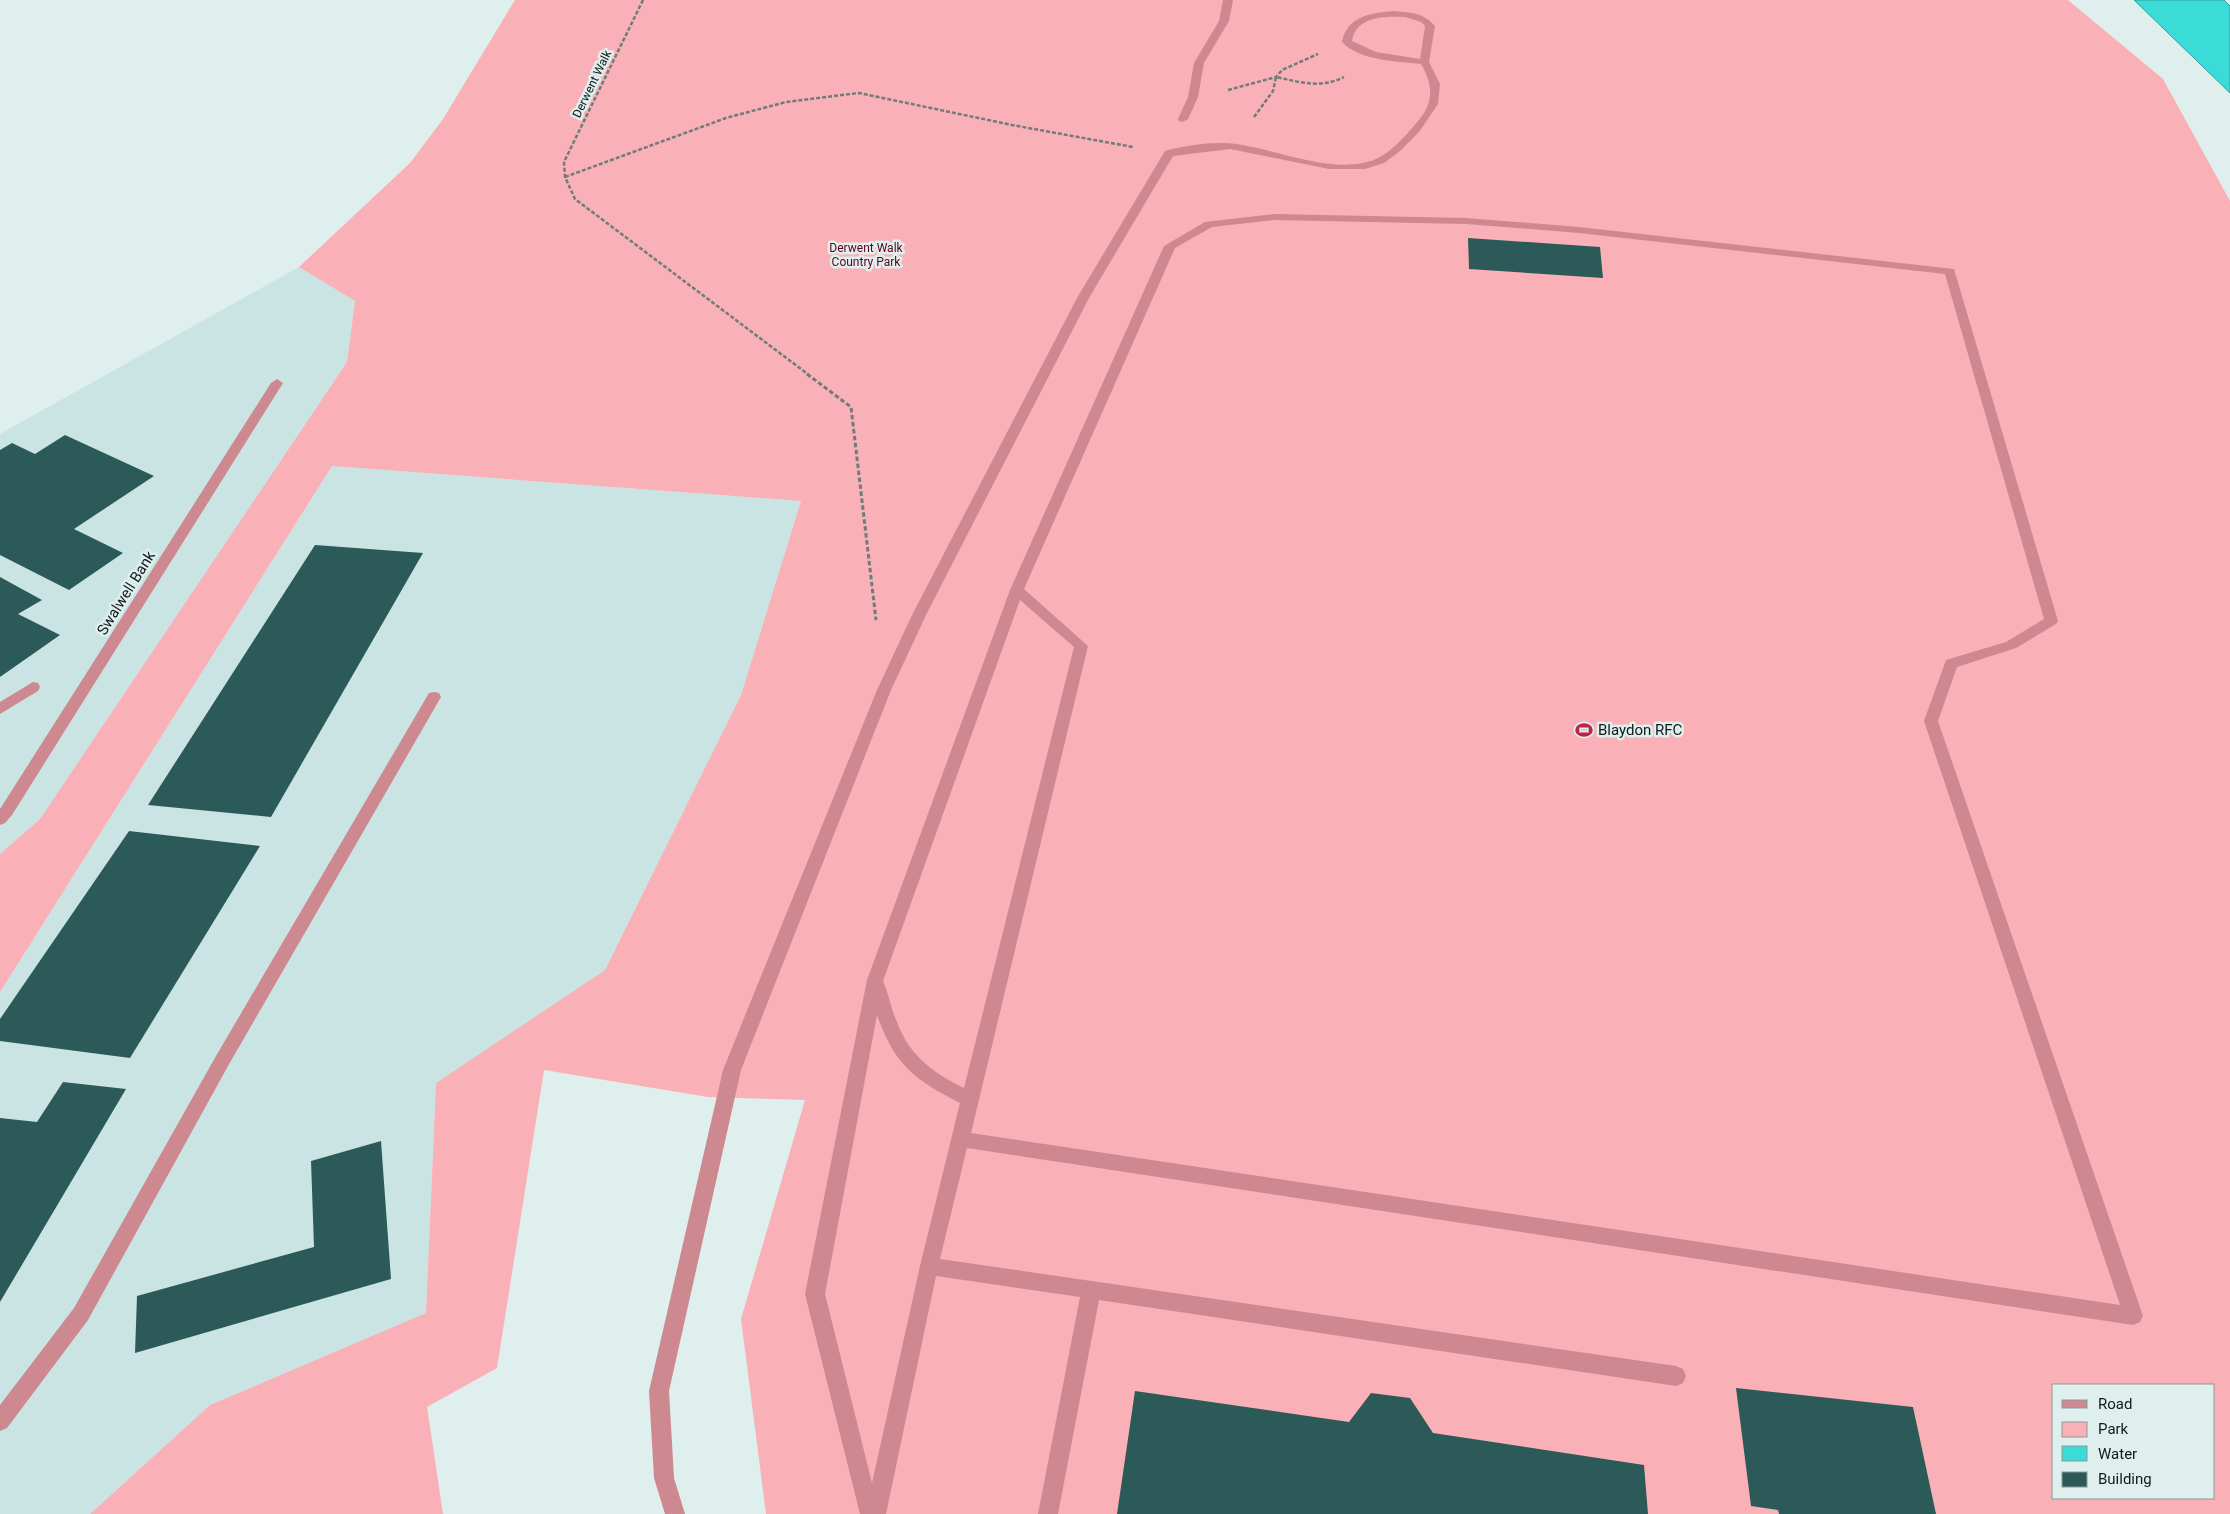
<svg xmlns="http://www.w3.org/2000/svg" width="2230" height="1514" font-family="Roboto,sans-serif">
	<rect width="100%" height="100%" fill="#deefee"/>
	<path fill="#cae4e3" d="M299 267 355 301 347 362 40 819 0 854V434Z
		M332 466 801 501 741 695 605 970 436 1083 426 1313 210 1405 90 1514H0V992Z"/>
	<path fill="#f9b1b7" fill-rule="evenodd" d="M515 0H2068L2163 79 2230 201V1514H766L741 1319 805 1100 708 1097 544 1070 497 1368 427 1407 443 1514H90L210 1405 426 1313 436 1083 605 970 741 695 801 501 332 466 0 992V854L40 819 347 362 355 301 299 267 410 163 443 119ZM2054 1385H2214V1498H2054Z"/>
	<path fill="#3bdbd7" stroke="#2fa19e" d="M2134 0H2224L2230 6V93Z"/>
	<path fill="#2c5a58" d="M1468 238 1600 247 1603 278 1469 269Z
		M65 435 154 476 74 529 123 553 69 590 0 555V450L12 443 35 454Z
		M315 545 423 553 271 817 148 805Z
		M0 577 42 600 18 614 60 635 0 677Z
		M129 831 260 846 130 1058 0 1041V1019Z
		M63 1082 126 1089 0 1302V1118L37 1122Z
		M381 1141 391 1279 135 1353 137 1296 314 1247 311 1161Z
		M1736 1388 1913 1407 1936 1514H1779L1778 1510 1751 1506Z
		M1135 1391 1349 1422 1371 1393 1410 1398 1433 1433 1644 1465 1648 1514H1117Z"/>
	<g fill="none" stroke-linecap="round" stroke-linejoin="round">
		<path stroke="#707b7a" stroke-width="2.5" stroke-dasharray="4 2" stroke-linecap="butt" d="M643 0 564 162 565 177 575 199 809 375
			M1228 90 1276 77 1282 70 1318 54
			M1254 117 1273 91 1276 77C1300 82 1321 89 1344 77
			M565 177 726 118 786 102 859 93 1012 125 1133 147"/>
		<path stroke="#707b7a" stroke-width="3" stroke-dasharray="4.5 2.5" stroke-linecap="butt" d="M807 374 851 407 876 620"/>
		<path fill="#cd898f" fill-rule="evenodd" d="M1223 0H1233L1229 21 1204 63 1198 97 1188 119 1183 122 1179 121 1178 119 1188 97 1194 63 1219 21Z
			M1394 11C1409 12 1424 13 1435 26L1429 62 1440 84 1438 104 1419 132 1400 151 1384 163 1365 169H1329L1230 149 1173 156 1089 298 927 613 891 690 741 1070 669 1391 674 1478 685 1514H665L654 1478 649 1391 723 1070 877 690 913 613 1077 298 1165 151C1187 145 1215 141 1237 144 1278 150 1337 176 1376 159 1392 152 1408 133 1419 120 1434 102 1433 84 1421 64 1396 61 1360 61 1342 42 1347 16 1371 13 1394 11ZM1405 17 1421 22 1425 26 1420 59 1376 52 1352 41C1356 16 1385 16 1405 17Z
			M1274 214 1466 218 1579 227 1954 269 2058 621 2056 624 2016 648 1957 667 1938 721 2143 1316 2140 1322 2133 1325 967 1148 940 1259 1676 1366 1683 1369 1686 1376 1683 1383 1676 1386 1099 1300 1058 1514H1038L1080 1297 936 1276 886 1514H860L805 1294 867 980 1010 590 1164 246 1205 222ZM1274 220 1466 224 1579 233 1945 274 2044 619 2006 642 1946 660 1924 721 2120 1305 971 1133 1088 646 1024 589 1175 248 1212 227ZM1020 600 1074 647 964 1088C933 1073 909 1055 897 1022 891 1009 889 994 883 981ZM877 1015C895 1066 914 1079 960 1103L920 1266 872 1483 825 1294Z
			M277 379 283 383 12 815 5 823 0 825V809L271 383Z
			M33 682 38 683 40 687 38 691 0 714V702Z
			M434 692 439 693 441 697 228 1066 88 1320 7 1428 0 1431V1405L74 1308 216 1056 429 693Z"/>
	</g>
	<defs>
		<g id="stadium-bare" transform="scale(1.35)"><path d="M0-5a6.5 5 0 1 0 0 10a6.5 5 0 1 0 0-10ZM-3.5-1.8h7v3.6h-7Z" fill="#b72547" stroke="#deefee" stroke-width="2.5" paint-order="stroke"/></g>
	</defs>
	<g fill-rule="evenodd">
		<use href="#stadium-bare" x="1584" y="730"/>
	</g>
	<g text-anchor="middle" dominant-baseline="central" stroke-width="5" stroke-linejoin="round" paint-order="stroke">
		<g font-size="12" fill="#141a1a" stroke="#deefee">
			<text transform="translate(592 84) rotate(-64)">Derwent Walk</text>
		</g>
		<g font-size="12" fill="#60001d" stroke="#deefee">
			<text x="866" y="248">Derwent Walk<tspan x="866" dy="14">Country Park</tspan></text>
		</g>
		<g font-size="15" fill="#141a1a" stroke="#deefee">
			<text transform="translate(126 593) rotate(-58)">Swalwell Bank</text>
		</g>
		<g font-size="15" fill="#141a1a" stroke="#deefee" text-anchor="start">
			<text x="1598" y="730">Blaydon RFC</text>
		</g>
	</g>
	<rect x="2052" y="1384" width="162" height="115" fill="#deefee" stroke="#8d9a99"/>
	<rect x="2062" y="1400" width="25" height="8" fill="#cd898f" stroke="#8d9a99"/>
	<text x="2098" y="1409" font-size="15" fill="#141a1a">Road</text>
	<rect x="2062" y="1422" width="25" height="15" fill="#f9b1b7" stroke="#8d9a99"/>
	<text x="2098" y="1434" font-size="15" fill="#141a1a">Park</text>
	<rect x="2062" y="1446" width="25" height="15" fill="#3bdbd7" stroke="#8d9a99"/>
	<text x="2098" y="1459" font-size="15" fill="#141a1a">Water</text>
	<rect x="2062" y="1472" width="25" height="15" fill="#2c5a58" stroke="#8d9a99"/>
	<text x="2098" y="1484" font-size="15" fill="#141a1a">Building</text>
</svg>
